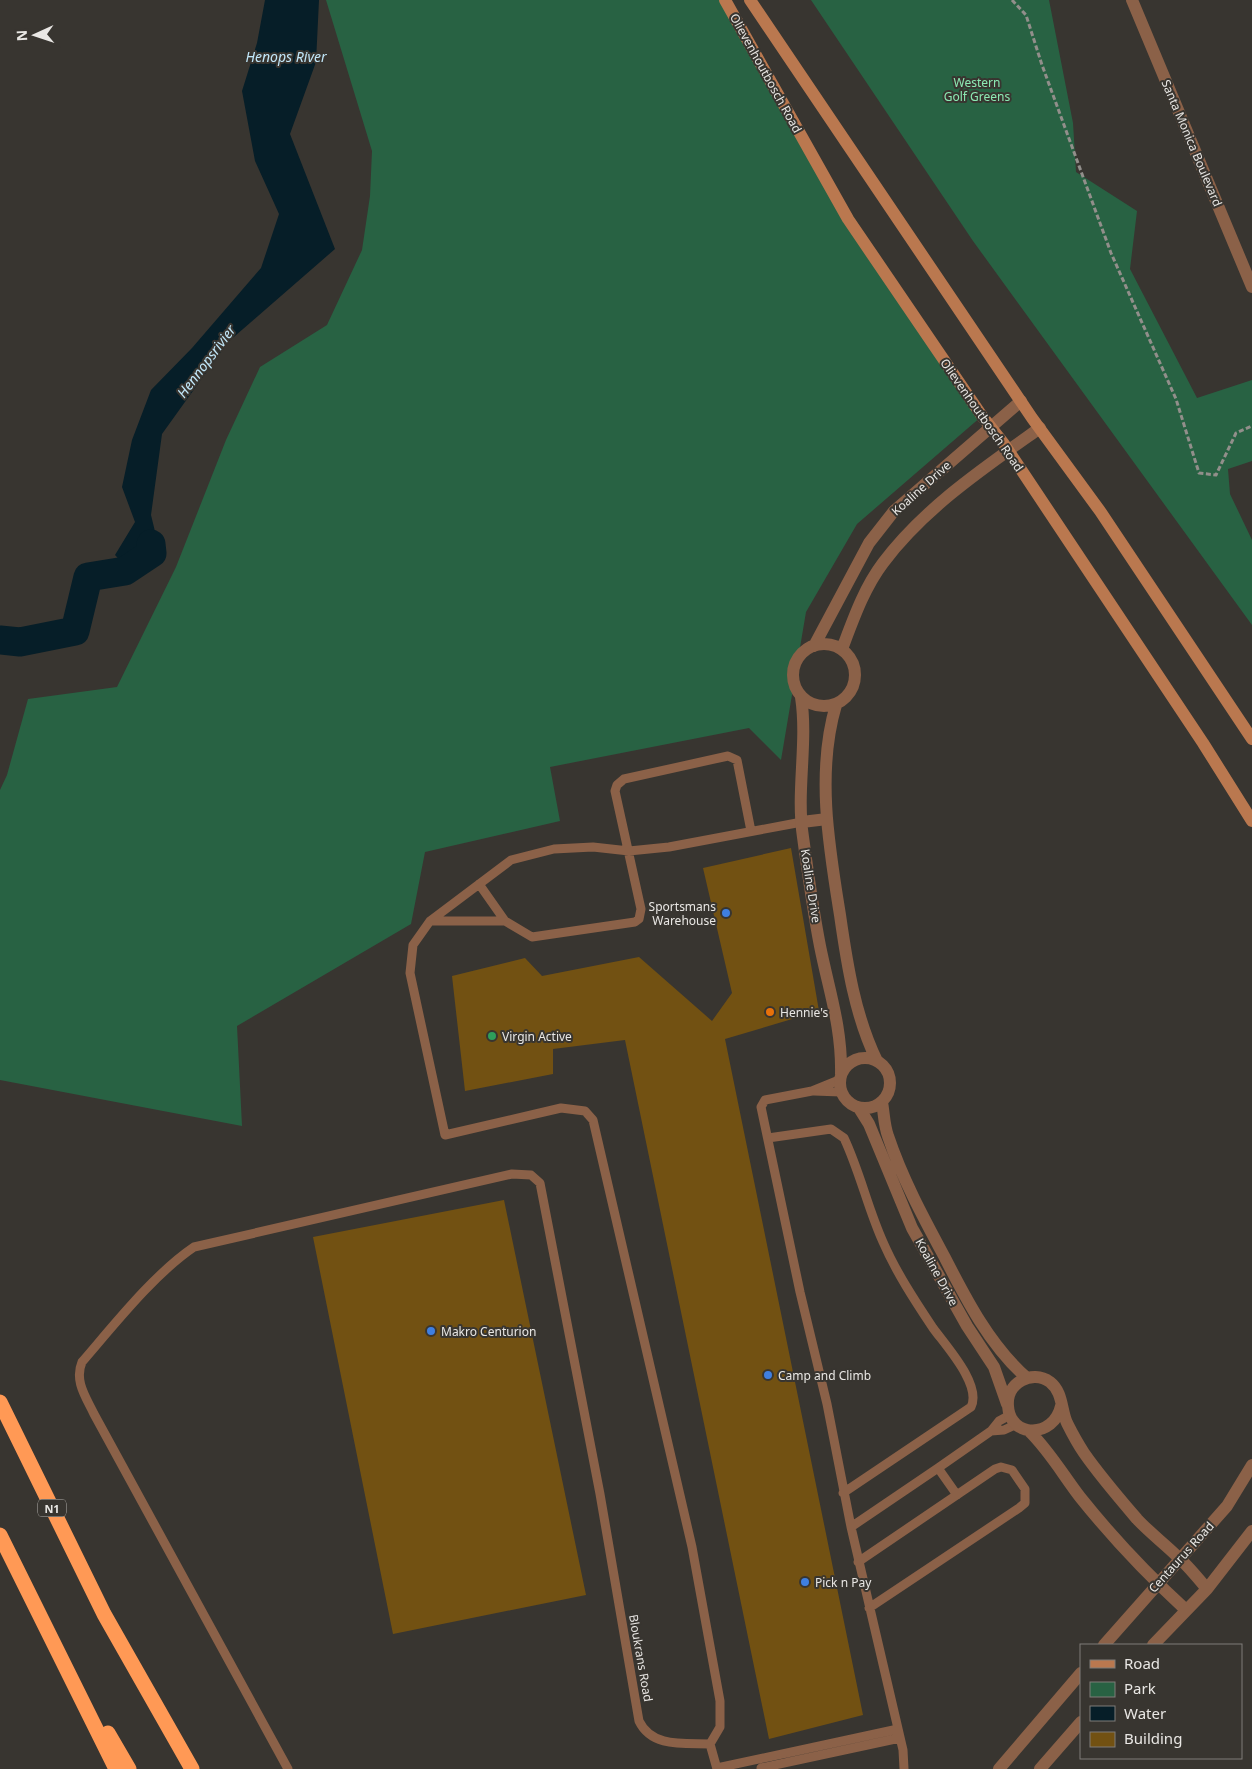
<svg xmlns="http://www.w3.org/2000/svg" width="1252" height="1769" font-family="'Noto Sans',sans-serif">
	<rect width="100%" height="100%" fill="#383530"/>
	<path fill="#286243" d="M326 0H726L804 140 982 416 857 524 806 612 781 760 749 728 550 767 560 821 425 852 411 924 237 1026 242 1126 0 1080V790L7 775 28 699 117 687 176 567 226 440 260 367 327 325 362 250 370 196 372 151Z
		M811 0H1049L1073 123 1076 172 1137 211 1130 269 1197 398 1252 380V461L1228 469 1230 494 1252 540V625L973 241Z"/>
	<path fill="#061e28" d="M265 0H319L316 62 290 134 335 249 228 342 162 434 151 515 161 556 132 573 115 555 135 522 122 487 132 440 151 390 192 348 261 268 279 214 255 161 242 91 257 43Z"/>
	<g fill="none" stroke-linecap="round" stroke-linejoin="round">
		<path stroke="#061e28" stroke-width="29" d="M0 640 20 642 75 631 88 577 125 571 152 553 151 544"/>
	</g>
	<path fill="#725112" d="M791 848 819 1011 725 1039 863 1715 769 1739 625 1040 553 1049V1074L465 1091 452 976 525 958 542 976 639 957 712 1021 732 993 703 868Z
		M504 1200 586 1595 393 1634 313 1237Z"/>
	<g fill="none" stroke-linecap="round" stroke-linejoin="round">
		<path stroke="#928f8b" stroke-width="3" stroke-dasharray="5 2.5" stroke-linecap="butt" d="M1012 0 1026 15 1042 65 1111 253 1176 399 1199 473 1216 475 1236 433 1252 426"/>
		<path stroke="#8b6148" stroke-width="9" d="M479 884 505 921 532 937 635 922 639 919 641 909 615 791 617 785 624 779 728 756 737 760 751 831
			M430 921H505
			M839 1080 812 1091 765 1100 761 1107 800 1292 827 1404 851 1527 903 1750 904 1769
			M814 1091 841 1092
			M768 1138 831 1129 844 1138C860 1172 868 1209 883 1242 896 1272 915 1301 933 1328 946 1346 982 1385 971 1407L843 1493
			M991 1431 1004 1430 1017 1424
			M938 1468 957 1495
			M851 1527 938 1468 991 1431 999 1421 1010 1415
			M858 1562 995 1469 1001 1467 1012 1470 1025 1489V1503L1019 1508 869 1608
			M710 1744 720 1727V1701L692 1547 593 1120 585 1111 561 1108 445 1135 410 973 413 945 430 921 511 860 554 849 593 847 629 851 669 847 802 822
			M717 1768 898 1729
			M761 1768 900 1738
			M288 1769 94 1414C86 1397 74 1381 82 1362 114 1325 154 1274 194 1247L512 1174 531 1175 540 1183 600 1494 639 1721C652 1748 684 1743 710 1744L717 1769"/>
		<path stroke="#8b6148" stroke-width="12" d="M1132 0 1252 287
			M793 675a31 31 0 1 1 62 0a31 31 0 1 1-62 0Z
			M814 646 869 543 894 511 1021 401
			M842 649C853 620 864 588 883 563 924 508 985 467 1040 428
			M801 697C808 743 796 791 803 837 808 874 813 910 820 946 829 991 842 1027 841 1074
			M836 705C816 772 829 847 840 915 847 964 855 1016 877 1061
			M802 822 827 819
			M840 1083a25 25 0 1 1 50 0a25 25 0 1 1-50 0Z
			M882 1102C884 1113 884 1125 888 1136 902 1178 923 1217 944 1256 966 1299 990 1346 1027 1378
			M859 1108 869 1124 912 1228 967 1326 994 1367 1007 1404
			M1061 1406C1054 1438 1010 1439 1008 1406 1006 1383 1032 1369 1050 1382 1063 1392 1061 1410 1067 1423 1072 1433 1078 1444 1084 1453 1100 1476 1119 1498 1137 1519 1150 1533 1165 1544 1179 1558 1189 1567 1198 1578 1207 1589
			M1028 1430C1049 1450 1063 1475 1080 1497 1112 1537 1149 1576 1186 1610
			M1104 1645 1227 1506 1252 1465
			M1153 1645 1207 1589 1252 1531
			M999 1769 1081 1673
			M1040 1769 1081 1722"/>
		<path stroke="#ba784f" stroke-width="12" d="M725 0 848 219 982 416 1004 444 1203 743 1252 821
			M750 0 1032 418 1100 511 1252 739"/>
		<path stroke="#f95" stroke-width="15" d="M0 1402 104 1614 192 1769
			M0 1535 116 1769
			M108 1733 129 1769"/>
	</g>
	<g fill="#3f7fe0" stroke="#383530" stroke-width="2">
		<circle cx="726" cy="913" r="5"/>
		<circle cx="431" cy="1331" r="5"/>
		<circle cx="768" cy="1375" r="5"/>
		<circle cx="805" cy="1582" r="5"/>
	</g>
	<circle fill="#e8710a" stroke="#383530" stroke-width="2" cx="770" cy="1012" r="5"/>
	<circle fill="#2e9e5b" stroke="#383530" stroke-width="2" cx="492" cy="1036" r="5"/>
	<g text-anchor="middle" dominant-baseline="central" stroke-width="4" stroke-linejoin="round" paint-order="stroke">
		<rect fill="#383530" stroke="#b4b2ae" stroke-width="1" x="38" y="1499.5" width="28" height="17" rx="4"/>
		<g font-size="11" font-weight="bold" fill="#e9e7e4">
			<text x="52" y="1508">N1</text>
		</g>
		<g font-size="12" fill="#e9e7e4" stroke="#383530">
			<text transform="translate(766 73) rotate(61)">Olievenhoutbosch Road</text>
			<text transform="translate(1192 143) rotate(67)">Santa Monica Boulevard</text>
			<text transform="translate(982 415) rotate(55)">Olievenhoutbosch Road</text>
			<text transform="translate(921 488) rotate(-42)">Koaline Drive</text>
			<text transform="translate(811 886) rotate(81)">Koaline Drive</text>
			<text transform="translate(937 1272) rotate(61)">Koaline Drive</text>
			<text transform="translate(1181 1557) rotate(-48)">Centaurus Road</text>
			<text transform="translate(641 1658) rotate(80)">Bloukrans Road</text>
		</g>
		<g font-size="12" fill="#8ce9b3" stroke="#383530">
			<text x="977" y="82">Western<tspan x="977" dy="14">Golf Greens</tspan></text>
		</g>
		<g font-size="12" fill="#e9e7e4" stroke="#383530" text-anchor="start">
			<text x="716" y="906" text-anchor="end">Sportsmans<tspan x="716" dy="14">Warehouse</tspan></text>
			<text x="780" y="1012">Hennie's</text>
			<text x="502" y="1036">Virgin Active</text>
			<text x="441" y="1331">Makro Centurion</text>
			<text x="778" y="1375">Camp and Climb</text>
			<text x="815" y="1582">Pick n Pay</text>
		</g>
		<g font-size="14" font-style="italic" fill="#c1e7f9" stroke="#383530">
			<text x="286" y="56">Henops River</text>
			<text transform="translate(206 361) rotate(-53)">Hennopsrivier</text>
		</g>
	</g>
	<rect x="1080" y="1644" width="162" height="115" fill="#383530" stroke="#7f7c78"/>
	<rect x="1090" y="1660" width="25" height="8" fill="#ba784f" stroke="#7f7c78"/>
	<text x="1124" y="1669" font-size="15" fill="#e9e7e4">Road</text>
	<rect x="1090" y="1682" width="25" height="15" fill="#286243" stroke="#7f7c78"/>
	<text x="1124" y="1694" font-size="15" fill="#e9e7e4">Park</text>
	<rect x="1090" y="1706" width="25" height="15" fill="#061e28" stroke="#7f7c78"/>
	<text x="1124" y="1719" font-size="15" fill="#e9e7e4">Water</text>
	<rect x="1090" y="1732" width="25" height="15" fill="#725112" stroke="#7f7c78"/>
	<text x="1124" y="1744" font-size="15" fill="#e9e7e4">Building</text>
	<g transform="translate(35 35) rotate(267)" stroke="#383530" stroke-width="4" paint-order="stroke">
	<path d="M0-4L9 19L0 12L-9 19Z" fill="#e9e7e4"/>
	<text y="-8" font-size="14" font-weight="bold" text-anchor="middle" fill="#e9e7e4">N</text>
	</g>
</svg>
